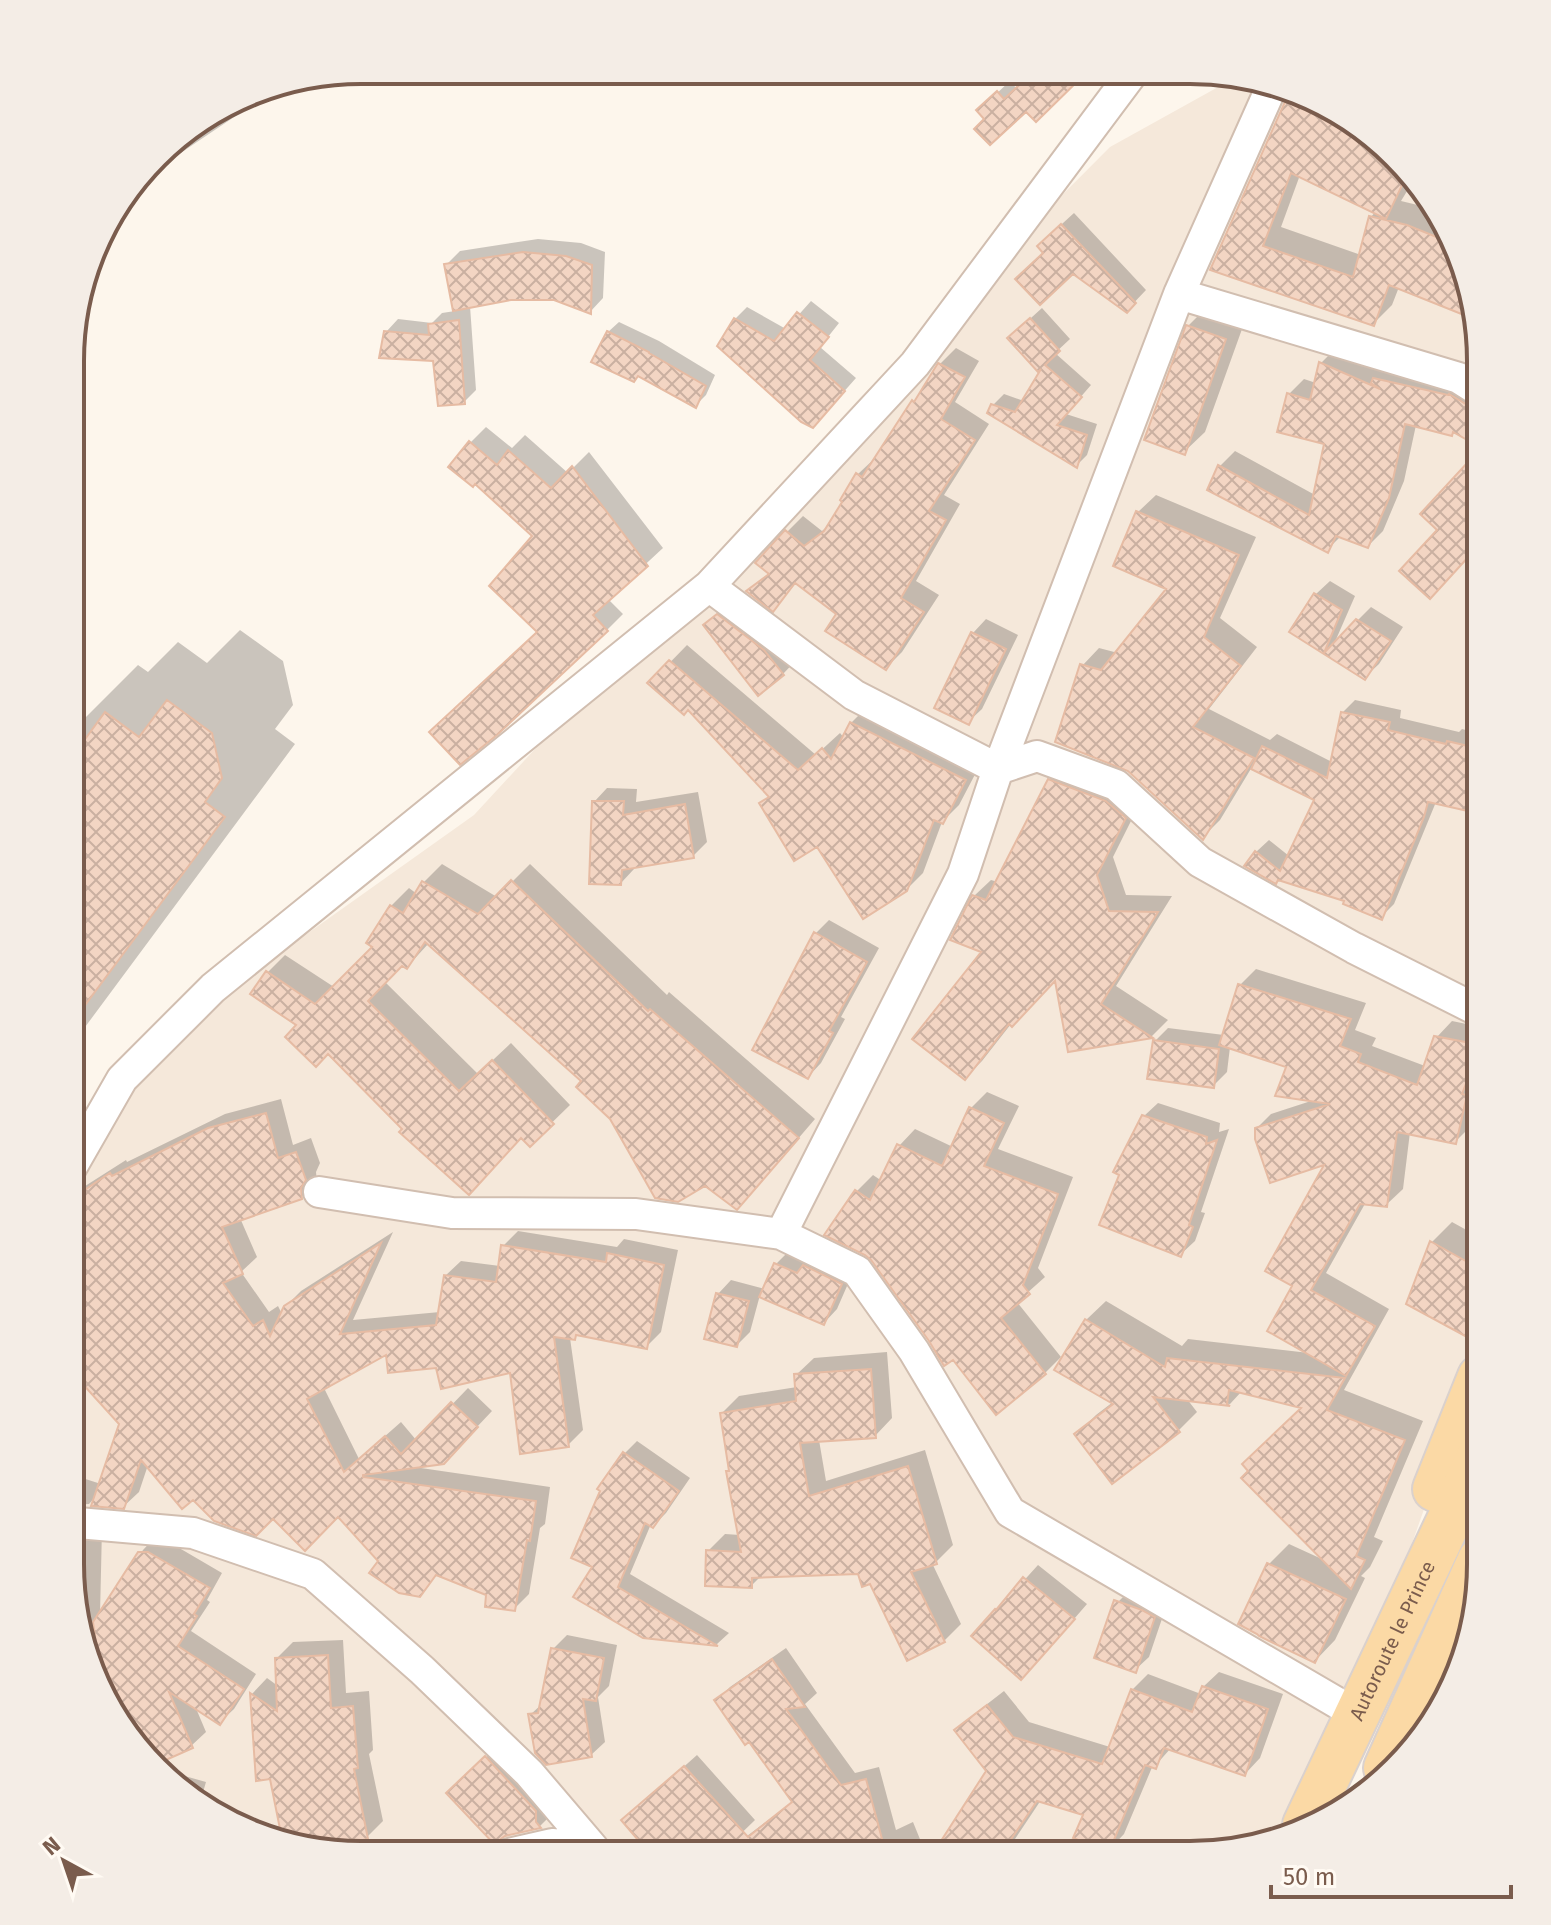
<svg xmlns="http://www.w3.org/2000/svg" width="1551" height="1925" font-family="'Fira Sans',sans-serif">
	<defs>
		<pattern id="building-cross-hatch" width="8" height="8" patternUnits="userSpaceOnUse" patternTransform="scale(2)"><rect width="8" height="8" fill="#f3d5c3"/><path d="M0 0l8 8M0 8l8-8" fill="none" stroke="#cab0a1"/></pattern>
	</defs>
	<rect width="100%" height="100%" fill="#fdf6ec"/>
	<path fill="#f5e8da" d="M1238 76 1352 119 1442 216 1481 360 1480 1351 1313 1823 1209 1854H341L200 1806 109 1709 70 1565 71 1158 127 1062 474 815 859 399 1110 147Z"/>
	<path fill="#0003" fill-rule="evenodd" d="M380 70H394L389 75Z
		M1035 72H1084L1026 109 987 119 979 110 1010 81 1017 89Z
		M272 85 252 105 136 183 169 142 267 86Z
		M1289 95 1352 119 1412 183 1401 201 1426 207 1439 212 1442 216 1469 314 1399 287 1392 305 1373 324 1212 268ZM1300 175 1376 211 1371 217 1361 255 1281 227Z
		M1074 213 1146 290 1127 310 1045 252 1051 234Z
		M538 239 581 243 605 252 603 298 590 312 554 298H511L470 306 476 390 464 402 434 359 386 332 398 319 432 323 442 313 455 311 446 265 460 251Z
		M811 301 839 323 820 347 856 378 825 413 735 319 747 307 786 329Z
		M1209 305 1246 318 1205 432 1184 452 1188 326Z
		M1042 308 1070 339 1055 353 1091 385 1066 414 1097 424 1087 455 1076 466 993 405 1004 394 1024 401 1048 362 1021 327Z
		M619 322 659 341 715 375 706 395 695 406 639 374 608 332Z
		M956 348 979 361 955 402 989 424 944 495 960 504 916 581 939 595 902 652 886 668 839 613 797 582 773 609 749 591 770 572 787 532 803 516 822 531 830 524 857 475 874 459 876 460 940 364Z
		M1336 348 1481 390V442L1455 430 1452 434 1416 425 1404 481 1383 531 1368 546 1341 536 1327 550 1209 489 1220 466 1235 451 1315 495 1326 443 1289 394 1304 379 1316 383 1321 363Z
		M1479 352 1481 360V367L1472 362Z
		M486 427 512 448 525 435 568 473 589 452 663 548 608 599 623 614 607 630 539 632 535 536 470 443Z
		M1481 451V558L1440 529Z
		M1156 495 1256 537 1220 618 1257 647 1209 709 1270 740 1277 734 1332 762 1342 713 1355 700 1401 710 1400 718 1459 732 1462 729 1481 734V812L1436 802 1394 904 1381 917 1347 900 1247 866 1256 852 1269 840 1289 856 1317 799 1252 767 1220 820 1203 837 1082 666 1099 648 1118 653 1169 588 1138 512Z
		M1330 581 1355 596 1334 644 1371 607 1403 627 1379 664 1365 677 1292 631 1316 594Z
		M726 605 803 653 783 674 706 625Z
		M986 619 1018 635 982 709 968 722 937 707 973 633Z
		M240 630 283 661 293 705 275 729 295 744 71 1046 72 731 138 665 148 672 178 642 207 663Z
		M687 645 816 755 840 733 844 738 851 723 868 706 981 763 959 805 942 822 923 873 906 890 817 844 762 804 770 795 688 708 650 683Z
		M1067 764 1141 801 1113 857 1126 895 1172 896 1116 986 1168 1020 1152 1036 1070 1049 1057 978 1011 1024 982 1061 965 1078 984 951 974 896 991 880 998 882 1050 780Z
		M607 788 637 789 636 802 698 792 707 842 693 856 634 866V869L621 883 594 802Z
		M442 864 497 897 530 864 667 995 669 992 815 1119 755 1189 737 1207 612 1118 584 1081 429 943 407 967 402 964 384 981 478 1074 511 1043 570 1105 530 1144 522 1136 405 1128 299 1025 267 973 285 955 334 987 375 946 391 906 409 888 417 894 424 882Z
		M829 920 879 948 841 1017 845 1019 821 1063 808 1077 815 934Z
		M1256 969 1366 1003 1355 1030 1376 1038 1372 1046 1425 1066 1436 1038 1452 1021 1481 1027V1069L1477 1078 1481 1079V1085L1471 1126 1455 1142 1410 1132 1403 1189 1386 1205 1366 1202 1326 1273 1389 1309 1344 1390 1423 1421 1374 1537 1383 1541 1370 1567 1361 1576 1365 1578 1335 1640 1315 1661 1269 1564 1289 1544 1324 1560 1304 1407 1242 1391 1230 1404 1187 1399 1197 1412 1178 1431 1077 1434 1096 1415 1113 1402 1086 1320 1106 1301 1182 1346 1188 1339 1309 1353 1295 1286 1328 1161 1271 1180 1255 1130 1271 1114 1314 1100 1289 1066 1230 1047 1227 1072 1213 1086 1155 1041 1168 1028 1224 1035 1240 985Z
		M987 1092 1019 1106 998 1149 1073 1177 1038 1268 1045 1277 1017 1302 1061 1357 1045 1373 873 1259 827 1234 857 1191 873 1175 882 1181 899 1146 915 1129 953 1147 971 1108Z
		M281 1099 293 1145 311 1138 320 1163 316 1172 317 1182 301 1197 240 1218 257 1257 241 1272 269 1312 278 1306 282 1314 285 1307 301 1291 393 1232 353 1320 440 1312 445 1276 461 1261 500 1266 503 1246 518 1231 617 1247 624 1239 678 1250 661 1332 646 1347 579 1334 574 1338H570L583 1430 568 1445 511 1371 438 1366 388 1352 324 1388 359 1459 401 1422 417 1441 468 1388 492 1411 459 1446 414 1467 550 1487 545 1524 540 1528 529 1594 514 1609 489 1594 438 1574 419 1594 380 1561 338 1515 273 1516 193 1497 148 1465 139 1492 123 1507 96 1496 89 1504 70 1505V1474L101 1484 112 1452H177L77 1373 70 1380 71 1283 85 1269 71 1246V1195L126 1160 127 1162 225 1114Z
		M1158 1103 1220 1123 1219 1132 1229 1129 1201 1212 1205 1213 1195 1241 1181 1254 1122 1174 1144 1116Z
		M1452 1222 1481 1238 1480 1336 1477 1340 1432 1242Z
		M789 1251 854 1270 837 1309 824 1323 760 1295 750 1332 737 1345 718 1294 731 1280 765 1289 776 1264Z
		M887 1352 892 1418 875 1436 819 1440 826 1481 925 1450 953 1545 936 1562 932 1563 961 1624 944 1641 859 1572 761 1576 751 1586 708 1551 725 1534 740 1535 722 1413 739 1396 797 1387 796 1375 814 1358Z
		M637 1441 690 1478 666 1513 653 1526 651 1524 630 1574 729 1633 717 1644 644 1636 595 1566 624 1454Z
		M70 1521 102 1528 100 1615 143 1550 157 1535 222 1573 207 1600 210 1602 191 1631 256 1674 234 1709 219 1723 195 1706 206 1732 191 1746 157 1761 109 1709 70 1565Z
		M1038 1565 1087 1604 1035 1664 1008 1598Z
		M1129 1591 1167 1604 1149 1657 1135 1670 1115 1605Z
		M567 1635 617 1645 609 1686 598 1697 605 1742 591 1755 530 1715 542 1704 553 1649Z
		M343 1640 346 1693 369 1691 373 1750 369 1754 383 1821 367 1837 319 1847 271 1830 281 1825 272 1777 258 1778 252 1694 267 1678 278 1686 277 1658 293 1642Z
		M786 1648 817 1693 805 1704 855 1773 879 1767 896 1830 913 1822 926 1854H737L734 1850 747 1836 794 1801 749 1739 716 1701 730 1687Z
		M1219 1672 1283 1694 1260 1758 1245 1774 1171 1748 1155 1766 1153 1765 1124 1834 1109 1850 1086 1813 1041 1800 1005 1854H965L943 1841 989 1771 957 1730 973 1715 1004 1691 1029 1722 1110 1747 1132 1690 1148 1674 1201 1694 1203 1687Z
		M495 1749 553 1813 540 1826 504 1835 449 1793Z
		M697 1755 755 1820 720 1854H653L624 1820Z
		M167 1771 206 1782 199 1806Z"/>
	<path fill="url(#building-cross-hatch)" stroke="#e6bba3" stroke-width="2" d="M1033 72H1087L1036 122 1026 112 990 145 974 129 984 119 976 110 997 91 1004 99Z
		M1288 95 1352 119 1406 177 1386 219 1291 173 1263 246 1353 277 1369 216 1407 225 1449 242 1469 317 1389 285 1374 326 1210 270Z
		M1061 224 1136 303 1127 313 1073 274 1040 305 1015 279 1043 253 1037 246Z
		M523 252 566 256 592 265 591 314 554 300H511L453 311 444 264Z
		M797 312 829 337 810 360 845 391 813 428 801 422 717 346 734 318 774 341Z
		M1030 318 1060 351 1045 365 1082 397 1057 425 1087 435 1077 468 987 413 991 404 1015 412 1041 369 1038 372 1007 338Z
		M459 320 465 404 438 406 433 361 379 358 384 331 429 335 428 324Z
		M1186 325 1226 339 1185 455 1144 440Z
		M607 331 649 352V353L706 386 696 408 638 376 634 382 591 362Z
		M1319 362 1380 389 1371 383 1373 378 1448 395 1449 394 1471 407 1481 410V543L1430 599 1399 571 1437 530 1420 514 1481 448 1453 432 1452 436 1405 424 1389 498 1368 548 1336 536 1328 553 1207 490 1218 465 1309 515 1324 444 1277 432 1287 393 1310 400Z
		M938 363 965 377 941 419 975 440 929 511 946 520 901 598 924 612 886 670 825 631 836 614 795 583 773 612 746 591 769 574 755 563 785 530 804 546 824 531 842 502 840 500 856 473 862 477 912 400 914 402Z
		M469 441 497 465 508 450 551 488 572 466 648 566 593 615 608 631 497 735 460 765 429 732 537 632 489 586 532 536 475 484 473 487 448 467Z
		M1136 511 1239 555 1204 637 1241 666 1193 727 1254 758 1203 840 1128 771 1055 742 1080 664 1101 670 1166 589 1113 566Z
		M1314 593 1342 610 1324 653 1356 619 1391 641 1365 680 1289 632Z
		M717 614 764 650 784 675 758 696 703 625Z
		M971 632 1006 649 969 725 934 708Z
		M669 660 798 770 822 748 831 759 850 722 966 780 943 824 934 820 907 891 863 919 817 847 794 861 759 803 769 797 688 710 684 715 647 683Z
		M167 700 212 733 222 778 205 802 225 817 71 1024 72 757 105 712 139 737Z
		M1341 712 1390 722 1388 730 1446 744 1447 741 1481 749V814L1428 802 1424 817 1382 920 1343 904 1344 901 1278 880 1276 884 1244 866 1255 851 1280 871 1314 800 1251 769 1262 746 1327 778Z
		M1048 779 1106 801 1126 818 1097 875 1109 911 1158 912 1101 1004 1153 1038 1068 1052 1055 981 1012 1027 1009 1024 965 1080 912 1039 981 952 950 940 972 895 986 900Z
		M592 801H624L623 815 685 804 694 858 622 870 621 885 589 884Z
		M511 880 648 1011 650 1009 799 1138 737 1210 705 1186 678 1202 655 1198 610 1119 576 1087 581 1081 425 942 407 969 402 966 368 1001 459 1091 492 1060 554 1124 530 1147 521 1138 469 1195 399 1132 402 1129 328 1054 316 1067 285 1037 296 1025 250 994 266 971 315 1004 372 947 366 943 390 905 403 913 422 881 478 914Z
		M814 932 867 962 829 1031 833 1033 808 1079 752 1050Z
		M1238 984 1351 1019 1340 1046 1361 1054 1358 1062 1417 1085 1434 1036 1481 1045 1462 1094 1467 1095 1456 1144 1397 1132 1387 1207 1360 1204 1311 1290 1375 1326 1346 1376 1267 1331 1292 1286 1265 1271 1324 1165 1270 1183 1255 1139V1128L1330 1104 1275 1096 1286 1067 1219 1045Z
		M1153 1040 1219 1049 1214 1088 1147 1079Z
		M969 1107 1004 1123 984 1166 1058 1194 1023 1285 1030 1294 1001 1318 1046 1374 996 1415 953 1360 944 1366 929 1341 871 1260 865 1255 824 1235 855 1190 870 1200 897 1144 942 1166Z
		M266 1113 278 1158 296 1152 306 1180 301 1188 302 1199 222 1227 243 1274 223 1283 253 1326 263 1320 270 1336 284 1306 381 1243 340 1334 436 1325 444 1275 496 1282 501 1245 606 1262 607 1253 664 1265 647 1349 576 1335 575 1340 554 1337 569 1447 520 1454 510 1373 441 1389 436 1368 388 1373 386 1355 307 1399 344 1472 385 1436 401 1454 451 1402 478 1427 444 1464 363 1475V1477L536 1501 530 1541 527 1540 515 1611 485 1607 486 1595 436 1575 420 1597 399 1593 369 1573 378 1561 338 1517 305 1551 273 1519 256 1536 214 1521 193 1500 182 1509 141 1460 124 1509 91 1506 119 1424 70 1370 71 1199 110 1173 112 1176 208 1128Z
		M1142 1115 1207 1137 1206 1144 1217 1140 1189 1225 1193 1227 1181 1257 1099 1225 1119 1175 1113 1172Z
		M1430 1241 1480 1269V1344L1406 1304Z
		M774 1263 797 1273 803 1265 842 1284 824 1325 759 1297Z
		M716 1293 749 1301 737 1347 704 1339Z
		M1085 1319 1165 1367 1167 1358 1345 1378 1327 1410 1405 1440 1356 1556 1365 1560 1351 1589 1241 1478 1248 1471 1242 1464 1301 1408 1229 1390 1227 1404 1230 1406 1153 1397 1180 1432 1112 1484 1074 1434 1113 1404 1054 1370Z
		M871 1369 876 1438 800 1443 809 1496 908 1466 937 1564 911 1572 945 1642 907 1661 870 1584 862 1587 858 1574 752 1578V1588L705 1586 706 1550 741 1552 726 1471H729L720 1413 796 1401 794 1374Z
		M623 1452 679 1491 653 1528 645 1523 618 1587 718 1646 643 1638 573 1597 592 1567 571 1558 600 1491 597 1489Z
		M138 1552H148L210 1588 194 1614 197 1616 178 1646 244 1689 220 1725 169 1692 193 1748 159 1763 109 1709 100 1677 93 1622Z
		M1267 1563 1346 1599 1315 1663 1259 1636 1257 1634 1238 1624Z
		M1023 1577 1075 1619 1021 1680 971 1636 995 1609 996 1610Z
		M1114 1600 1142 1610 1155 1617 1136 1673 1094 1658Z
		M551 1648 604 1658 596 1701 583 1699 592 1757 546 1765 535 1753 528 1714 538 1713Z
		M328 1655 331 1708 353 1706 358 1768 354 1769 368 1839 322 1848 281 1834 270 1779 256 1781 250 1693 277 1711 275 1658Z
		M772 1659 805 1707 786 1709 841 1785 866 1779 886 1854H650L621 1820 684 1766 748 1837 792 1802 749 1742 745 1745 714 1700Z
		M1202 1686 1268 1709 1245 1776 1164 1748 1156 1769 1145 1765 1109 1852 1073 1838 1083 1815 1037 1801 1001 1854H961L941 1841 986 1771 954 1730 987 1705 1013 1737 1102 1764 1131 1689 1192 1712Z
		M485 1756 536 1811V1822L541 1828 505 1836 494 1844 446 1793Z"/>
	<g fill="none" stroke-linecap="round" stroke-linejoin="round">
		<g stroke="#d1beb0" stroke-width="34">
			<path id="street" d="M1179 294 1459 378 1481 392
				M709 586 854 695 998 769 1037 756 1116 785 1200 862 1354 948 1481 1012
				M71 1168 122 1079 213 988 709 586 915 364 1133 72
				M319 1192 452 1213 636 1214 781 1234 857 1271 914 1351 1010 1512 1358 1715
				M781 1234 963 874 998 769 1179 294 1271 88
				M70 1524 78 1523 193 1533 313 1574 422 1670 529 1773 593 1848 596 1854
				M509 1854 552 1844 593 1848"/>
		</g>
		<g stroke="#dad1cd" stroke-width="48">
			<g id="primary">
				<path d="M1435 1489 1480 1377"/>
				<path d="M1386 1768 1480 1560"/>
				<path id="s1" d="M1305 1825 1480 1455"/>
			</g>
		</g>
		<use href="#street" stroke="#fff" stroke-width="30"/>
		<use href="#primary" stroke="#fbd9a5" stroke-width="44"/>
	</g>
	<g text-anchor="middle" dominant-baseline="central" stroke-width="7" stroke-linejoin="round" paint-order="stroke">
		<g font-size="20" fill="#7a5c4d" stroke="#fffaf3">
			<text stroke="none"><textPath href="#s1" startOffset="204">Autoroute le Prince</textPath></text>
		</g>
	</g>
	<path d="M0 0H1551V1925H0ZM361 84H1190A277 277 0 0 1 1467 361V1564A277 277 0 0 1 1190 1841H361A277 277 0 0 1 84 1564V361A277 277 0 0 1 361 84Z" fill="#f4ede6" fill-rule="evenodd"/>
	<path fill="none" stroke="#7a5c4d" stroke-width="4" d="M361 84H1190A277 277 0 0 1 1467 361V1564A277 277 0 0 1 1190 1841H361A277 277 0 0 1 84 1564V361A277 277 0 0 1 361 84Z"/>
	<g transform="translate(64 1861) rotate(320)" stroke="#fffaf3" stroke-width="6" paint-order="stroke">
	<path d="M0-6L14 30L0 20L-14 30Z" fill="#7a5c4d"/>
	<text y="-12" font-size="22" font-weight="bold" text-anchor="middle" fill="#7a5c4d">N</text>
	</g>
	<path d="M1271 1885v12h240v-12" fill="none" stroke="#7a5c4d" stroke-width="4"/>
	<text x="1283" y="1885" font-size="24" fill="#7a5c4d" stroke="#fffaf3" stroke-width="6" paint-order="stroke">50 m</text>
</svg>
